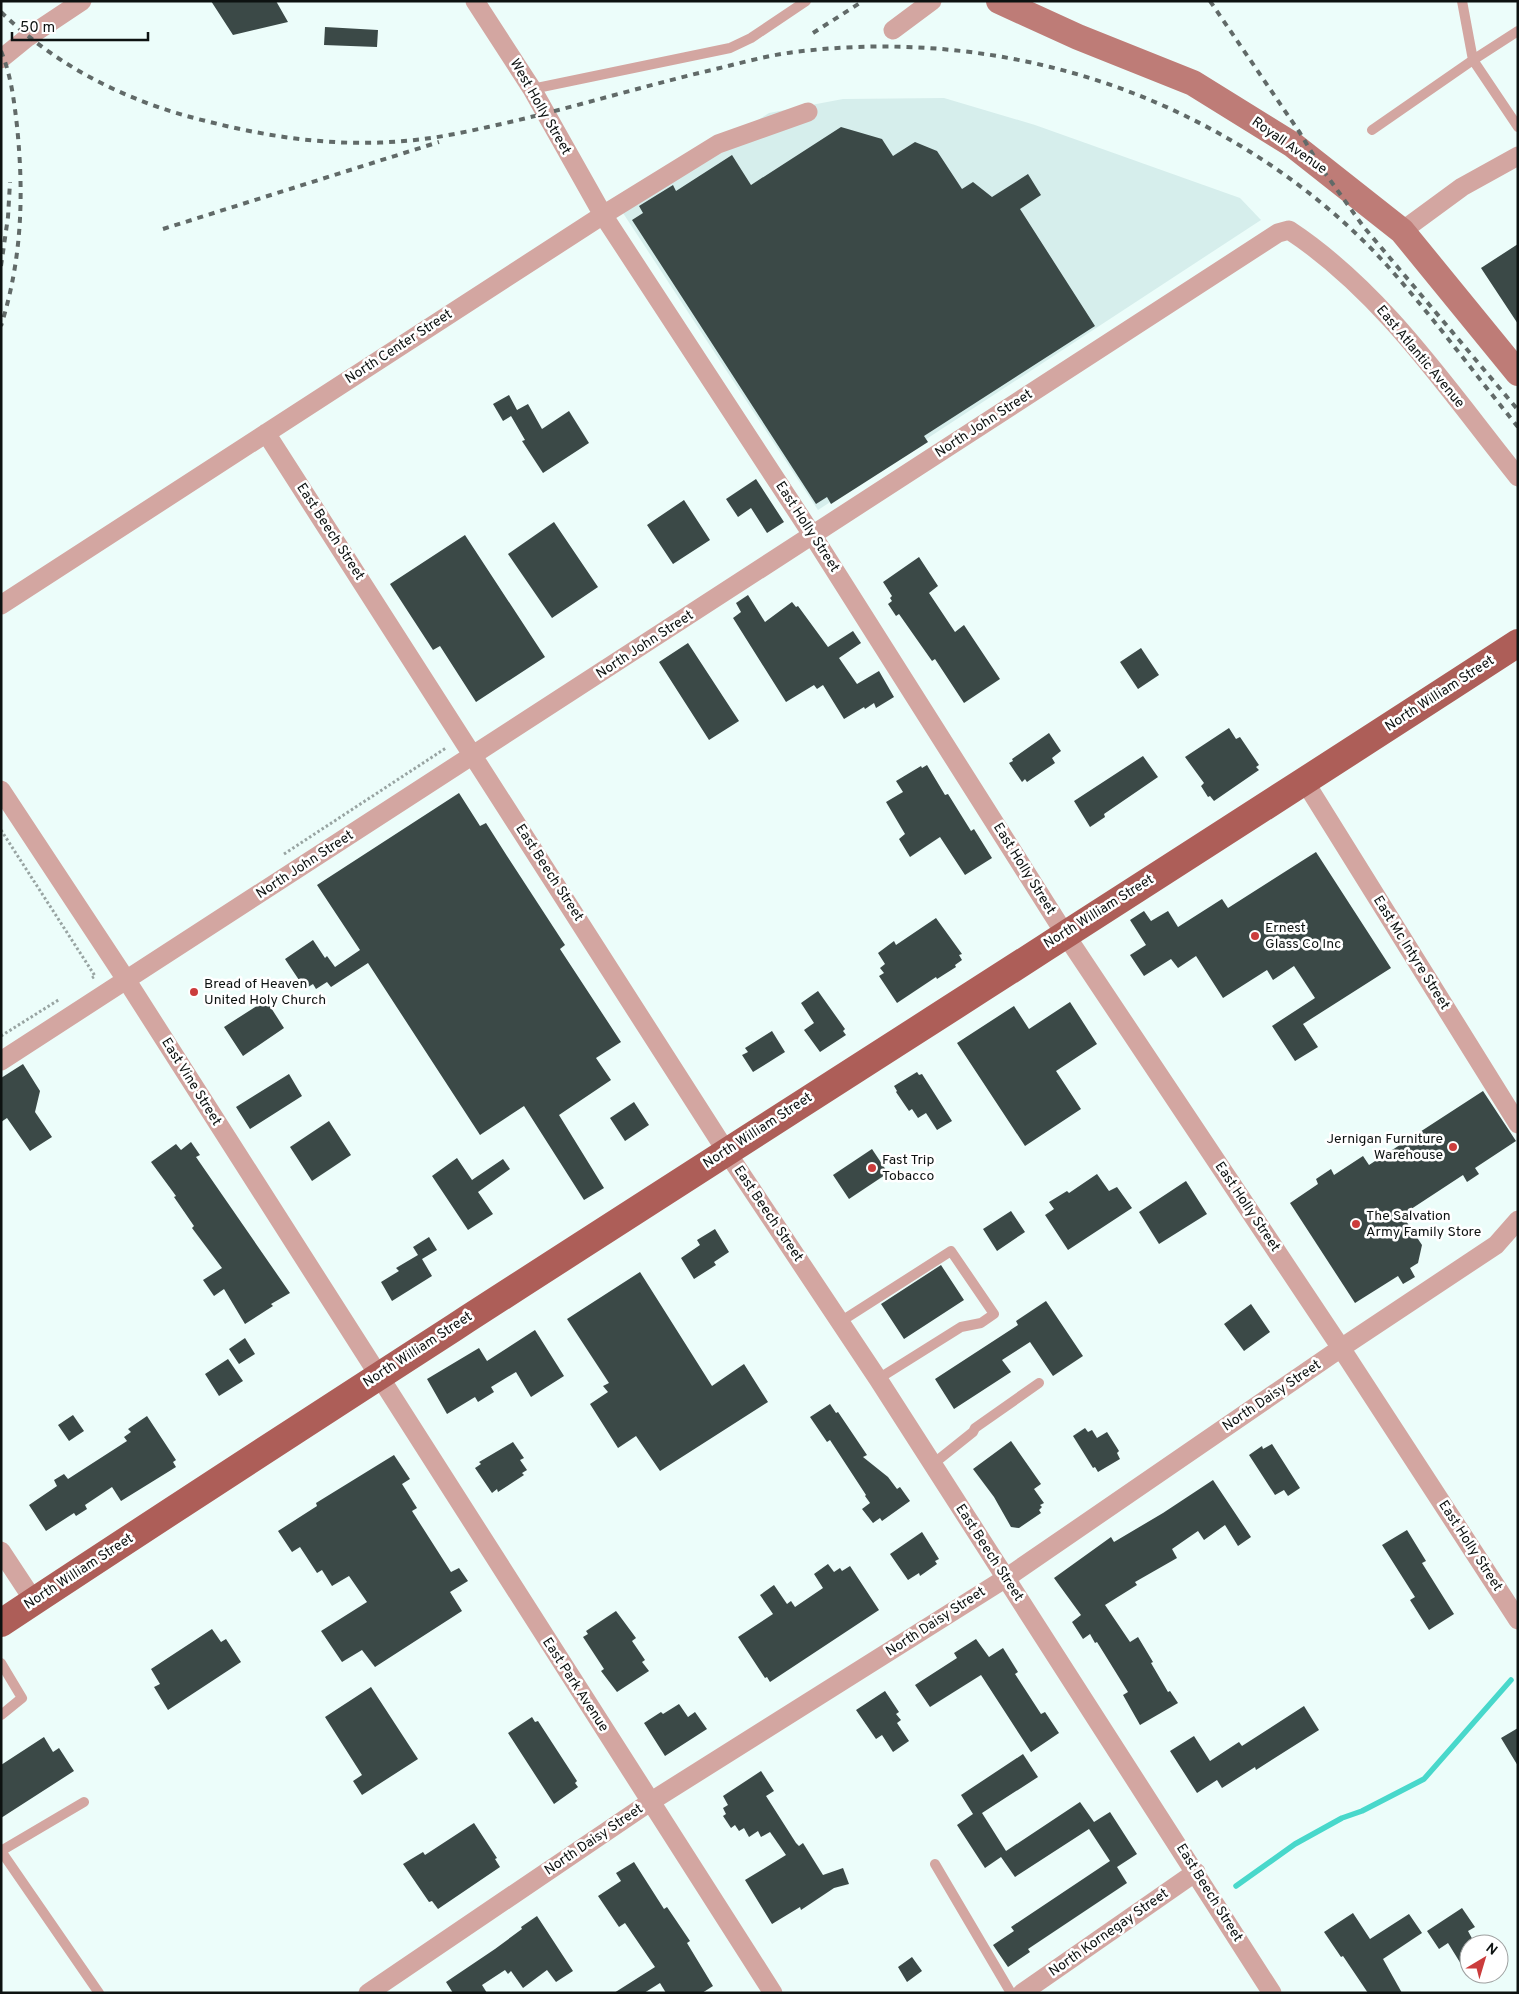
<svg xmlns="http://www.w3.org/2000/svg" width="1519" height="1994" font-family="Overpass,sans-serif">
	<rect width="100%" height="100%" fill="#ecfdfa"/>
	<path fill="#d6eeec" d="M944 98 1035 125 1240 198 1261 220 818 510 621 210 769 113 843 99Z"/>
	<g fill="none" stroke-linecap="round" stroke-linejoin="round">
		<path stroke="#48d8cb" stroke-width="5.5" d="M1236 1886 1295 1844 1342 1818 1362 1811 1424 1779 1511 1680"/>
	</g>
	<path fill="#3b4947" d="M211 1H276L288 22 233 35Z
		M325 27 378 30 377 47 324 45Z
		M841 127 882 139 893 156 915 142 937 151 962 189 973 182 992 197 1028 174 1041 195 1020 209 1095 326 924 436 928 442 831 504 827 497 816 504 632 220 643 213 639 206 673 185 676 191 732 155 751 185Z
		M1518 244V324L1481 268Z
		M509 395 517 410 528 404 542 429 569 411 589 443 543 473 522 441 525 440 511 416 503 421 493 404Z
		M756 479 784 522 767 533 751 508 738 517 726 499Z
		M684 500 710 540 673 564 647 525Z
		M554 522 598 587 552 618 508 554Z
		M465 535 545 657 476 702 440 646 433 650 390 584Z
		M919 557 938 586 929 593 955 632 964 625 1000 679 964 703 935 659 932 661 899 614 896 616 888 604 892 601 890 598 892 596 883 582Z
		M748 595 765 622 792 602 796 607 798 606 828 647 853 631 861 643 839 658 857 684 879 671 894 697 876 708 874 703 865 709 864 707 844 719 823 685 817 689 814 685 786 702 733 618 741 612 736 603Z
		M688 643 739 721 709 740 659 662Z
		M1141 648 1159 675 1138 689 1120 662Z
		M1229 728 1236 739 1240 737 1259 765 1256 767 1259 770 1214 801 1210 796 1208 797 1201 786 1204 783 1185 757Z
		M1049 733 1061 751 1052 758 1055 763 1027 782 1025 779 1022 782 1009 763 1013 761 1012 759Z
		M1143 756 1158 777 1104 814 1105 817 1090 827 1074 801Z
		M927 765 945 795 948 794 971 831 974 829 992 858 965 875 940 837 910 857 899 839 905 834 886 802 903 792 896 781 921 766 922 768Z
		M459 793 480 826 486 823 507 856 565 945 560 949 621 1042 596 1058 611 1080 559 1115 604 1188 584 1200 524 1106 480 1135 368 963 331 987 327 982 316 989 313 984 305 989 285 959 313 940 325 958 327 956 335 967 360 950 317 885Z
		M1316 852 1391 968 1303 1024 1318 1047 1295 1061 1272 1026 1315 998 1294 966 1273 980 1267 970 1223 998 1196 956 1178 968 1171 959 1144 976 1130 955 1146 945 1130 920 1144 911 1151 921 1168 911 1178 927 1222 899 1228 908Z
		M936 918 962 954 959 955 962 960 955 965 956 967 937 979 936 977 897 1003 879 976 884 973 880 968 885 964 878 953 894 941 896 945Z
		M818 991 845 1029 843 1031 846 1035 820 1052 804 1030 814 1023 801 1003Z
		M266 1000 284 1028 243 1056 224 1027Z
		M1070 1002 1097 1044 1056 1071 1081 1109 1025 1146 957 1043 1014 1006 1029 1029Z
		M772 1031 785 1052 753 1072 742 1055 748 1052 745 1048Z
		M23 1064 40 1091 35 1112 52 1137 30 1151 7 1118 1 1122V1078Z
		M917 1072 919 1075 922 1074 952 1121 937 1130 926 1113 918 1118 912 1109 909 1111 896 1092 897 1091 894 1086Z
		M289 1074 302 1096 250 1129 236 1107Z
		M1483 1091 1516 1141 1475 1168 1479 1174 1467 1182 1463 1175 1402 1215 1422 1245 1418 1263 1410 1268 1415 1277 1403 1284 1398 1276 1355 1303 1290 1203 1318 1184 1316 1179 1331 1169 1334 1175 1363 1156 1369 1165Z
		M634 1102 649 1125 625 1141 610 1118Z
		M329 1121 351 1155 312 1181 290 1147Z
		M191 1142 200 1155 196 1157 290 1293 271 1304 273 1306 245 1324 224 1289 214 1296 203 1280 222 1268 192 1228 194 1226 174 1197 176 1196 151 1162 176 1144 181 1150Z
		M872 1149 888 1173 849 1199 833 1175Z
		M457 1158 472 1180 503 1159 510 1169 478 1192 493 1214 468 1230 432 1176Z
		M1097 1174 1109 1191 1117 1187 1132 1208 1068 1250 1045 1215 1054 1209 1049 1202 1067 1191 1069 1193Z
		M1186 1181 1207 1214 1159 1244 1139 1212Z
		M1011 1211 1025 1232 997 1251 983 1229Z
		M715 1229 729 1252 714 1262 716 1265 694 1279 681 1258 700 1245 697 1240Z
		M429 1237 437 1250 422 1259 432 1276 392 1301 381 1282 399 1271 396 1268 418 1255 413 1247Z
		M941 1265 964 1300 904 1339 881 1304Z
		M640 1272 712 1386 744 1364 768 1402 660 1471 636 1436 618 1448 590 1404 608 1392 603 1386 609 1383 567 1319Z
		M1046 1301 1083 1356 1053 1376 1030 1342 1002 1360 1011 1372 954 1409 935 1379 1018 1325 1016 1321Z
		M1251 1304 1270 1332 1244 1351 1224 1324Z
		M535 1330 564 1376 531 1397 516 1372 491 1387 494 1392 478 1402 475 1397 447 1414 427 1379 479 1348 487 1361Z
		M245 1338 255 1354 239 1364 229 1349Z
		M228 1359 243 1381 219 1396 205 1374Z
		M830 1404 836 1413 838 1412 867 1455 863 1457 888 1477 897 1489 900 1487 910 1501 882 1521 880 1518 873 1523 862 1509 870 1503 865 1496 866 1495 830 1440 827 1442 810 1417Z
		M73 1415 84 1431 69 1441 58 1425Z
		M147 1416 176 1460 173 1462 176 1467 121 1501 112 1487 85 1505 87 1509 76 1516 74 1513 46 1531 29 1505 57 1486 54 1480 64 1474 68 1479 127 1441 124 1437 131 1432 128 1429Z
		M1085 1428 1088 1432 1092 1430 1097 1438 1107 1432 1119 1451 1117 1453 1120 1459 1098 1472 1095 1467 1093 1468 1073 1436Z
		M1011 1441 1041 1484 1034 1489 1044 1503 1040 1505 1042 1507 1039 1510 1041 1513 1019 1528 1011 1527 994 1497 973 1469Z
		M513 1442 524 1458 520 1460 527 1470 522 1473 524 1475 498 1492 497 1489 492 1493 475 1468 481 1464 479 1462Z
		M1272 1444 1300 1488 1288 1496 1284 1490 1275 1495 1249 1455 1262 1446 1263 1449Z
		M394 1455 410 1479 402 1484 417 1508 412 1511 451 1572 459 1568 468 1581 450 1592 462 1611 375 1667 362 1650 342 1662 321 1631 367 1602 349 1576 332 1586 322 1570 317 1573 300 1547 292 1552 278 1531 317 1506 316 1503Z
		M1213 1480 1251 1537 1238 1546 1225 1525 1204 1540 1198 1531 1172 1549 1177 1558 1135 1582 1137 1585 1105 1605 1130 1642 1138 1637 1153 1662 1151 1663 1168 1692 1170 1691 1178 1703 1140 1725 1123 1695 1128 1692 1097 1642 1095 1643 1090 1634 1083 1639 1072 1622 1081 1615 1054 1578 1111 1537 1114 1542 1163 1513Z
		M1407 1530 1426 1561 1422 1563 1454 1614 1429 1630 1410 1600 1415 1597 1382 1545Z
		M922 1532 939 1559 935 1561 937 1564 920 1576 919 1573 908 1580 890 1554Z
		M828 1564 834 1572 840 1568 842 1571 850 1566 879 1610 770 1682 767 1677 765 1678 738 1637 773 1614 760 1595 774 1585 787 1604 791 1601 795 1607 823 1588 814 1574Z
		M616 1611 636 1638 632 1641 645 1660 642 1662 649 1671 617 1692 601 1671 604 1669 583 1637 588 1634 586 1631Z
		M212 1629 221 1642 226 1639 241 1662 168 1710 154 1687 160 1684 151 1669Z
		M976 1639 989 1657 1003 1648 1018 1672 1015 1674 1041 1714 1045 1712 1059 1733 1031 1752 981 1675 930 1707 915 1685 957 1658 954 1653Z
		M371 1687 418 1759 362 1795 353 1781 362 1775 325 1717Z
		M885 1691 899 1712 896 1714 901 1720 897 1723 909 1741 893 1752 882 1735 876 1739 856 1710Z
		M679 1704 688 1717 695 1712 707 1729 665 1756 644 1723 661 1712 663 1714Z
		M1304 1706 1319 1730 1256 1770 1255 1767 1222 1788 1217 1780 1197 1793 1170 1751 1194 1736 1210 1761 1239 1742 1242 1746Z
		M532 1717 535 1722 538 1721 577 1781 575 1783 578 1787 554 1804 508 1733Z
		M1518 1728V1766L1501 1738Z
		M44 1737 53 1752 59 1748 74 1771 1 1818V1765Z
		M1023 1754 1038 1777 982 1813 1006 1851 1080 1802 1094 1822 1110 1812 1137 1854 1117 1867 1127 1883 1028 1949 1030 1952 1008 1967 993 1945 1014 1931 1011 1927 1110 1861 1089 1829 1015 1877 1001 1857 985 1868 957 1825 973 1814 961 1795Z
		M761 1771 774 1791 766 1796 796 1843 799 1846 803 1843 823 1875 843 1868 849 1884 834 1888 801 1910 800 1907 772 1924 745 1880 786 1855 770 1832 761 1837 758 1831 749 1837 744 1828 739 1831 735 1825 731 1828 723 1816 726 1814 723 1808 728 1805 723 1796Z
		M474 1823 497 1858 495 1859 500 1867 438 1909 432 1901 429 1902 403 1864 423 1852 425 1855Z
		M634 1862 664 1909 667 1907 690 1941 687 1943 713 1986 702 1993H666L660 1983 644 1993H614L655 1967 625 1923 619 1927 598 1896 621 1881 616 1873Z
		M1462 1908 1475 1927 1468 1931 1475 1944H1469V1977L1448 1943 1439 1949 1427 1931Z
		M1353 1913 1370 1939 1409 1914 1422 1933 1383 1959 1402 1993H1368L1343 1956 1341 1957 1324 1932Z
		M537 1916 573 1971 556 1982 547 1970 523 1988 511 1971 508 1974 505 1970 482 1985 487 1993H453L446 1982 495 1949 522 1929 521 1927Z
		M912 1957 922 1971 907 1982 898 1967Z"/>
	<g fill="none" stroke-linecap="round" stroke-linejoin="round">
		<path stroke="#98a4a2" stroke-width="3" stroke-dasharray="2.5 2.5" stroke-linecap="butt" d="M1 830 95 976 92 978
			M284 854 446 748
			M1 1036 60 999"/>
		<path stroke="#d3a6a1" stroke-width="10" d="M1518 31 1473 60 1518 127
			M532 89 730 48 751 38 806 1
			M1372 130 1473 60 1462 1
			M840 1322 951 1251 994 1314 981 1323 961 1327 878 1379
			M933 1464 973 1432 975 1428 1039 1383
			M1 1663 22 1698 1 1715
			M1 1851 99 1993
			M1 1851 84 1802
			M935 1864 1011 1993"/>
		<path stroke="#d3a6a1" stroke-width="19" d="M475 1 532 89 603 215 813 536 1065 934 1341 1348 1518 1620
			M893 30 932 1
			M1 59 28 37 82 1
			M1402 231 1462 187 1518 156
			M266 433 726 1151 878 1379 1272 1993
			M1 605 603 215 718 144 808 112
			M1305 782 1518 1124
			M1 790 127 981 773 1993
			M1 1061 1278 233 1289 230C1383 292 1448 390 1518 477
			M1 1551 34 1601
			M368 1993 650 1802 1006 1578 1341 1348 1496 1245 1518 1220
			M1022 1993 1196 1872"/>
		<path stroke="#be7c77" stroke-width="26" d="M999 1 1078 37 1193 83 1293 145 1402 231 1518 373"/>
		<path stroke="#ad5e58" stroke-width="28" d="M1 1623C504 1291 1013 971 1518 643"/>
		<path stroke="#616a68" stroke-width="4" stroke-dasharray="6 6" stroke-linecap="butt" d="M1210 1 1300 133 1320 166 1363 226 1518 410
			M1 12C60 69 130 103 210 122 273 138 339 147 404 141 432 139 461 133 488 127 566 110 642 86 720 68 744 62 770 55 795 52 954 32 1116 67 1252 153 1300 183 1345 220 1383 261 1431 314 1473 372 1518 427
			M813 33 863 1
			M1 51C11 75 14 100 17 126 24 195 22 259 1 326
			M163 229 439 142
			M1 266 8 217 10 182"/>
	</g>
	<g fill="#cb3c3c" stroke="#fff" stroke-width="2">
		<circle cx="1255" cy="936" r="5"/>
		<circle cx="194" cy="992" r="5"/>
		<circle cx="1453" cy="1147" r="5"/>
		<circle cx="872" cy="1168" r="5"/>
		<circle cx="1356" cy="1224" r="5"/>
	</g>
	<g text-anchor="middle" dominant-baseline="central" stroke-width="5" stroke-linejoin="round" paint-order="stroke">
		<g font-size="14" fill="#0d1211" stroke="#fff">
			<text transform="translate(540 107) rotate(60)">West Holly Street</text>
			<text transform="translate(1289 146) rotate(35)">Royall Avenue</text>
			<text transform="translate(399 347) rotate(-33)">North Center Street</text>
			<text transform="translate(1420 357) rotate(50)">East Atlantic Avenue</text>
			<text transform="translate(984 424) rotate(-33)">North John Street</text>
			<text transform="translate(807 527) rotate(57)">East Holly Street</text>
			<text transform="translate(330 532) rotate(57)">East Beech Street</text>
			<text transform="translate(645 645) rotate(-33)">North John Street</text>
			<text transform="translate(1440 694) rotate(-33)">North William Street</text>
			<text transform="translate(305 865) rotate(-33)">North John Street</text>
			<text transform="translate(1024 869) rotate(58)">East Holly Street</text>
			<text transform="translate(549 873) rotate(57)">East Beech Street</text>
			<text transform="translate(1099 912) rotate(-32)">North William Street</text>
			<text transform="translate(1411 953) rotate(58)">East Mc Intyre Street</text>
			<text transform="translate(191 1082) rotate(58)">East Vine Street</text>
			<text transform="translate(758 1131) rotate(-33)">North William Street</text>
			<text transform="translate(1247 1207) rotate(56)">East Holly Street</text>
			<text transform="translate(768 1214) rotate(56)">East Beech Street</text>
			<text transform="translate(418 1350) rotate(-33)">North William Street</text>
			<text transform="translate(1272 1396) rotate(-34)">North Daisy Street</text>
			<text transform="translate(1470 1546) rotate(57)">East Holly Street</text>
			<text transform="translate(989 1553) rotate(57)">East Beech Street</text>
			<text transform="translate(79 1572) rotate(-33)">North William Street</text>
			<text transform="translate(936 1622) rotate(-33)">North Daisy Street</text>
			<text transform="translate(575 1685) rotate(57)">East Park Avenue</text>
			<text transform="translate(594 1840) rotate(-34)">North Daisy Street</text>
			<text transform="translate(1209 1893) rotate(58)">East Beech Street</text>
			<text transform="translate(1109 1933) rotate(-35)">North Kornegay Street</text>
		</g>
		<g font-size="14" fill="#0d1211" stroke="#fff" text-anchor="start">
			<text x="1265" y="928">Ernest<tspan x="1265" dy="16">Glass Co Inc</tspan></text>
			<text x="204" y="984">Bread of Heaven<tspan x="204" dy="16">United Holy Church</tspan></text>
			<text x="1443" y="1139" text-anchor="end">Jernigan Furniture<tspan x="1443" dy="16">Warehouse</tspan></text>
			<text x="882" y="1160">Fast Trip<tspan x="882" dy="16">Tobacco</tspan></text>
			<text x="1366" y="1216">The Salvation<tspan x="1366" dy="16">Army Family Store</tspan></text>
		</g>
	</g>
	<rect width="1519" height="1994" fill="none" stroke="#0d1211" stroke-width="5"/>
	<g transform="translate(1484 1959) rotate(38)"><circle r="24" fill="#ffffff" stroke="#9ea0a0"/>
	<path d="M0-4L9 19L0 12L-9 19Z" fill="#cb3c3c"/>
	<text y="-8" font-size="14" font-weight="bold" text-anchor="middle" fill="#0d1211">N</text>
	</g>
	<path d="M12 32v8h136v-8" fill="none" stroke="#0d1211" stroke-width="2.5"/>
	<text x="20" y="32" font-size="15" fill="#0d1211" stroke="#ffffff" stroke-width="4" paint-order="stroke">50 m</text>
</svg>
